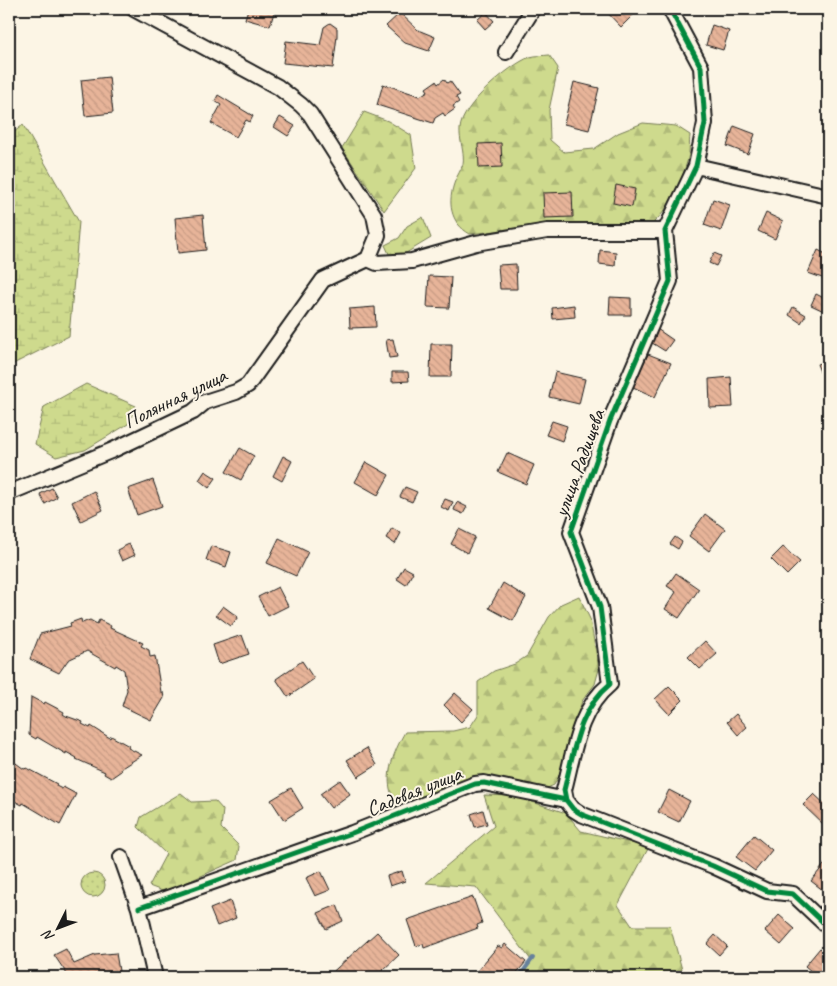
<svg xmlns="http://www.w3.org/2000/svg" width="837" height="986" font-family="Caveat,sans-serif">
	<defs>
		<pattern id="forest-firs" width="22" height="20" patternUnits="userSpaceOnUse" patternTransform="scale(1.25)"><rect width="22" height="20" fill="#ceda8d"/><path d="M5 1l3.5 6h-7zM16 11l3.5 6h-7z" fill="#b0ba79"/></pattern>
		<pattern id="wetland-marsh" width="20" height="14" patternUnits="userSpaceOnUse" patternTransform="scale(1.25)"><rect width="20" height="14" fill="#ceda8d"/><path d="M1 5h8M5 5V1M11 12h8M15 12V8" fill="none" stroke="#b0ba79"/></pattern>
		<pattern id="park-dots" width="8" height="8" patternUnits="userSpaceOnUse" patternTransform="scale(1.25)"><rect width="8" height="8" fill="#ceda8d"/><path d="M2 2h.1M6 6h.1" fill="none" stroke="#b0ba79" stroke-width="1.8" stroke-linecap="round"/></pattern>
		<pattern id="building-back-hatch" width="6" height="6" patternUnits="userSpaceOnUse" patternTransform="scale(1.25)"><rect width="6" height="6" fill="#e7b499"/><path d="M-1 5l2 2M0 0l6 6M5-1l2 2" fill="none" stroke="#c69a83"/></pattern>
	</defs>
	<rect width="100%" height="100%" fill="#fcf5e5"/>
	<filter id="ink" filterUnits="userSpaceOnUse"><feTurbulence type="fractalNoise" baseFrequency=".02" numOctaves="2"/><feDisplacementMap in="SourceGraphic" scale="10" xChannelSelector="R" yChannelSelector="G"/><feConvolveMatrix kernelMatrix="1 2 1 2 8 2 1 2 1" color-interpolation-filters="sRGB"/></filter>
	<g filter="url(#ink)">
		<path fill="url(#forest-firs)" stroke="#757b54" d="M549 55 558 68 549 110 550 140 564 152 594 149 618 133 643 123 676 126 690 135C689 144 690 154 687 162 681 183 668 213 650 225L555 224 470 234C450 223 447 202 455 181 457 176 461 170 463 164 465 153 459 140 460 129 461 106 509 65 530 57 536 55 543 56 549 55Z
			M364 112 388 121 411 135 416 168 384 211 342 148Z
			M423 217 431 238 406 253 390 256 385 245 399 238 407 226Z
			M579 596 590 619 599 669 595 684 582 701 559 776 554 785 543 790 531 784 473 777 408 802 397 803C380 783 394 751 405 732L453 731 470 727 478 715V682L494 671 515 664 527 656 549 617 561 604Z
			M181 793 192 802 215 801 223 810 221 828 239 846 237 860 165 892 149 886 166 854 138 827 141 817Z
			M484 795 514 796 566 813 581 831 649 847 618 905 632 926H670L684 977H519L531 960 476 887 426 883 494 826Z"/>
		<path fill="url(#wetland-marsh)" stroke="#757b54" d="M23 125 79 222 69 336 11 365 9 363V136Z
			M86 384 136 406 128 424 85 450 56 457 35 444 44 407Z"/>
		<path fill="url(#park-dots)" stroke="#757b54" d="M81 885a12 12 0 1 1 24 0a12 12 0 1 1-24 0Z"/>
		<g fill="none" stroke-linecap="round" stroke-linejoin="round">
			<path stroke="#66819c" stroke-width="4" d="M519 977 533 958"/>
		</g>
		<path fill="url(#building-back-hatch)" stroke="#1c1c1c" d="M248 9H275L270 26 245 19Z
			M604 9H637L638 10 621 27Z
			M486 12 494 21 485 29 477 20Z
			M400 13 418 30 435 37 429 51 405 43 386 26Z
			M330 23 337 28V36L333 68 283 63 286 41 320 45 324 27Z
			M712 25 729 31 723 50 706 45Z
			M109 77 113 113 85 116 81 80Z
			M444 79 447 83 450 81 460 95 456 97 459 102 453 106 455 109 445 116 443 113 435 118 433 123 377 105 383 84 420 96 428 91 426 88 436 81 438 84Z
			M574 82 599 88 589 130 564 124Z
			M218 95 253 116 250 122 246 120 236 137 211 123 221 105 215 101Z
			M280 117 295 126 288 136 274 127Z
			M734 126 755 134 748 154 727 146Z
			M501 143 502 167 479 168 478 144Z
			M616 185 635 189 632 207 613 203Z
			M572 192 573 217 544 218 543 193Z
			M713 199 730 205 721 231 704 225Z
			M766 213 783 221 775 239 758 231Z
			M203 215 206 250 178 253 175 218Z
			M600 250 616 252 615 266 599 264Z
			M818 250 828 255V280L808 273Z
			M714 253 721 256 716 266 709 263Z
			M516 264 517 289H500L498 265Z
			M429 276 451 277 449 308 427 307Z
			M816 294 828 300V313L811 305Z
			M610 297 631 298V315H609Z
			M574 305 575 317 553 319 552 308Z
			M375 307 376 327 350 328 349 309Z
			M793 307 806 315 801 323 789 315Z
			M657 329 673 340 665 351 649 341Z
			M393 339 397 357 389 358 386 340Z
			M431 344H452L451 377H430Z
			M648 354 671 363 655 397 633 387Z
			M828 360V392L817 364Z
			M392 372H408L409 381 392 382Z
			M555 372 585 379 579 404 549 397Z
			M731 377 733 407 710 408 709 379Z
			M552 421 567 426 562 441 546 435Z
			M240 448 254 456 241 480 226 472Z
			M507 453 534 465 526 484 498 472Z
			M283 456 292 461 282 481 273 476Z
			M366 462 389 475 378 495 355 482Z
			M205 471 216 478 209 488 199 480Z
			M153 480 162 506 137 515 128 489Z
			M405 487 417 492 412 502 400 497Z
			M52 488 57 497 45 504 40 494Z
			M94 491 103 510 81 521 72 502Z
			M445 499 453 502 449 511 441 507Z
			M457 502 467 507 463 514 454 510Z
			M705 514 725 529 709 551 689 536Z
			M392 528 401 533 395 544 386 538Z
			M459 529 475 537 467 553 451 544Z
			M675 537 682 542 678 549 670 544Z
			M279 538 308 552 296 576 267 563Z
			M129 544 135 555 122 561 117 550Z
			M211 546 231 552 226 567 206 560Z
			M783 547 800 562 787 575 771 559Z
			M404 567 413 572 406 585 397 579Z
			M676 573 699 589 679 618 665 609 676 592 667 586Z
			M503 583 526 597 513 621 489 608Z
			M278 587 288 606 268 616 258 597Z
			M223 606 238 617 231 626 216 615Z
			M81 619 82 623 90 620 97 624 99 620 111 626 110 628 143 643 141 646 149 650 150 657 155 656 161 692H163L164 698 151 720 122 706 127 690 124 670 116 665 115 667 87 651 68 660 59 673 30 659 40 634 71 626 70 623Z
			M242 635 249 654 219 664 213 645Z
			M705 641 717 654 700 669 688 657Z
			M302 661 314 679 288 697 276 679Z
			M669 686 683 700 669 714 655 699Z
			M455 693 473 709 461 722 444 705Z
			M31 697 44 704 45 702 64 712 63 714 66 716 83 722 82 724 90 728 91 726 110 738 111 736 129 746 128 748 142 755 120 769 121 771 111 778 104 774 105 772 76 759 77 758 66 752V754L37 737 36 739 29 735Z
			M736 714 747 727 738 735 727 722Z
			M367 748 377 765 358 777 347 760Z
			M9 758 24 769 27 768 57 784 56 786 62 789 63 787 76 794 60 825 23 803 22 805 9 798Z
			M340 780 350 794 331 808 320 794Z
			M291 788 303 808 284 820 271 800Z
			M669 790 690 801 679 822 658 812Z
			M814 794 828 807V822L825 826 803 805Z
			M483 810 487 824 475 827 471 814Z
			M754 835 772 850 755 871 736 857Z
			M828 860V894L811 881Z
			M321 871 330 890 315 896 306 878Z
			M402 871 405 881 390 886 387 876Z
			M473 897 482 923 477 925 478 928 424 948 423 944 416 946 407 920Z
			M230 901 236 918 217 926 210 909Z
			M337 905 343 921 326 929 318 913Z
			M779 915 795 929 781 945 765 931Z
			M9 926 14 928 9 958Z
			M377 932 399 955 383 970 375 977H327Z
			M715 935 727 946 719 955 707 944Z
			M505 944 526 962 513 977H472L498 946 502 948Z
			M820 948 828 954V965L818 977 805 966Z
			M66 949 74 964 95 955 116 953 120 977H69L54 955Z"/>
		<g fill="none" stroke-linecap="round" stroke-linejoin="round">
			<g stroke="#1c1c1c" stroke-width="18">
				<path id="street" d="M134 9 278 87 301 105 310 114 374 215 378 235 368 259 377 263 412 261 476 243 547 231H665
					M506 52 533 9
					M696 166 828 196
					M9 493 113 450 193 412 205 402 236 392 248 385 323 280 368 259
					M566 800 564 790C574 752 578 710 610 684L600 607 571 532 610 421 670 281 665 231 696 166 705 123 701 67 670 9
					M121 857 139 908 155 977
					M139 908 352 833 475 784 484 783 566 800 573 809 581 814 713 866 767 891 793 894 828 927"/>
			</g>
			<use href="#street" stroke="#fcf5e5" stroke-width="14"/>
			<g stroke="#fcf5e5" stroke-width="8">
				<path id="cycleway" d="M566 800 564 790C574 752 578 710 610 684L600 607 571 532 610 421 670 281 665 231 696 166 705 123 701 67 670 9
					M139 908 352 833 475 784 484 783 566 800 573 809 581 814 713 866 767 891 793 894 828 927"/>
			</g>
			<use href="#cycleway" stroke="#00873e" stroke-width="5"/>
		</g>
	</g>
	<g text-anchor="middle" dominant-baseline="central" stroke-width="4" stroke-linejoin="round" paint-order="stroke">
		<g font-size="21" fill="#1c1c1c" stroke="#fcf5e5">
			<text transform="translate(175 398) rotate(-26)">Полянная улица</text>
			<text transform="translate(579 463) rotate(-70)">улица Радищева</text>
			<text transform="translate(414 791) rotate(-22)">Садовая улица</text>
		</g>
	</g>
	<rect width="837" height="986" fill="none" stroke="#fcf5e5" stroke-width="30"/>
	<rect x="15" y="15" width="807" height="956" fill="none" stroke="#1c1c1c" stroke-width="2" filter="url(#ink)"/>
	<g transform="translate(58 928) rotate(228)" stroke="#fcf5e5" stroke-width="4" paint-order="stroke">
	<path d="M0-4L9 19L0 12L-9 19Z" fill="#1c1c1c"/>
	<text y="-8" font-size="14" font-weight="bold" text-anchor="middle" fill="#1c1c1c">N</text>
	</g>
</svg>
